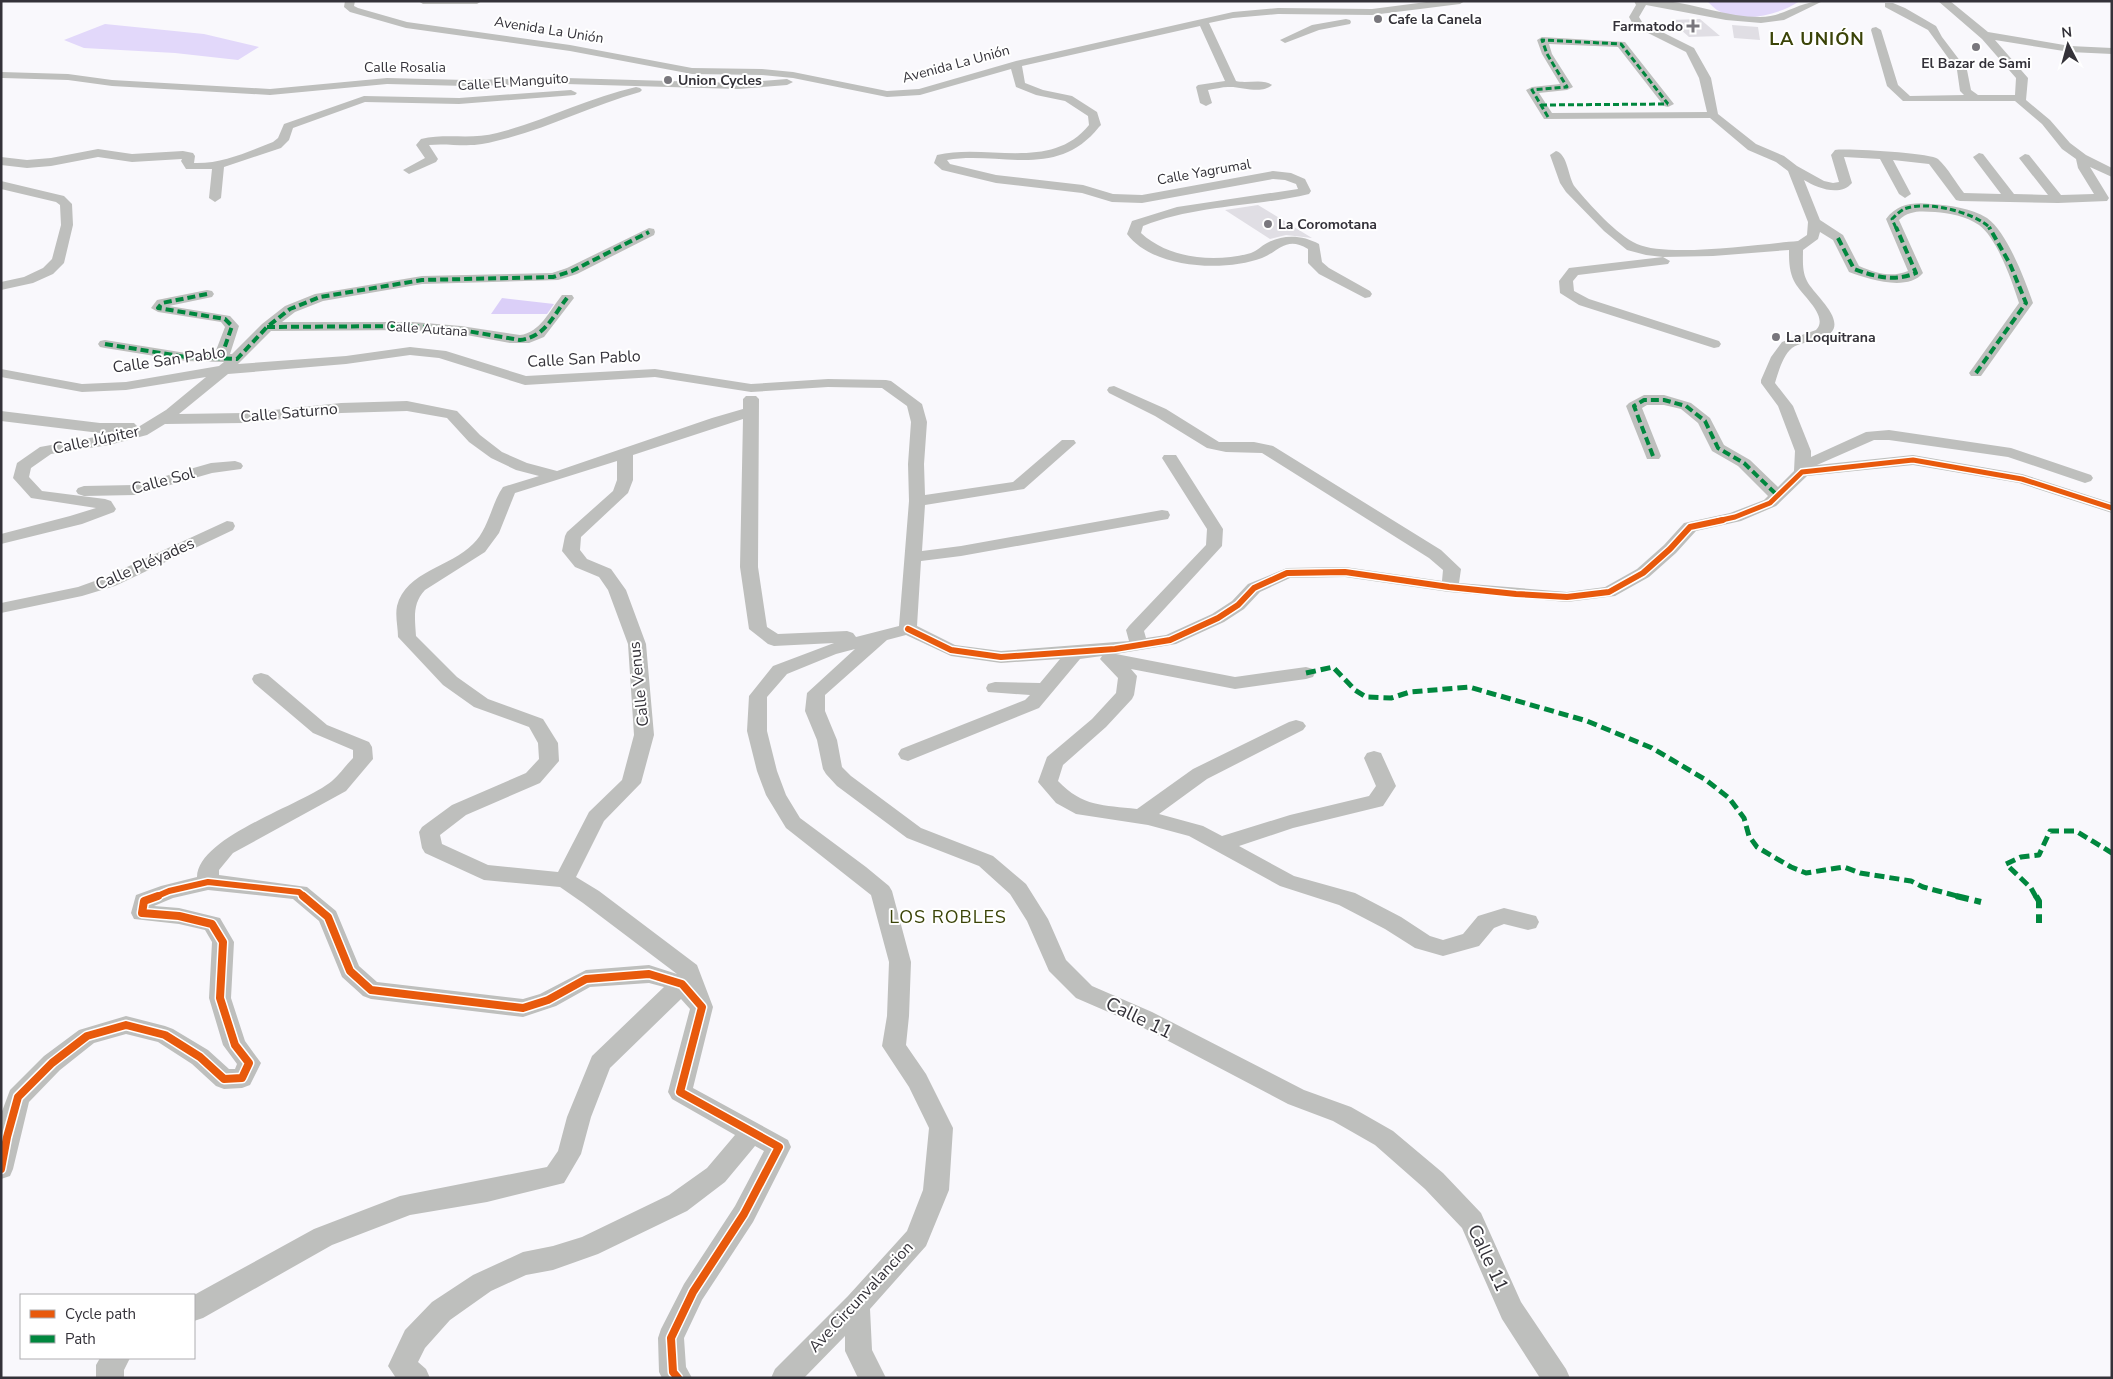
<svg xmlns="http://www.w3.org/2000/svg" width="2113" height="1379" font-family="'Nunito Sans',sans-serif">
	<rect width="100%" height="100%" fill="#f9f8fc"/>
	<path fill="#e2d8fa" d="M1707 1H1800C1778 15 1748 22 1723 13 1717 11 1711 5 1707 1Z
		M105 24 204 34 259 47 238 60 175 53 84 48 64 40Z"/>
	<path fill="#dbcff8" d="M502 298 554 304 547 314H491Z"/>
	<path fill="#e0dee4" d="M1700 19 1720 36 1689 37 1670 20Z
		M1732 25 1758 27 1760 40 1734 38Z
		M1258 205 1312 238 1286 235 1270 239 1225 210Z"/>
	<g fill="none" stroke-linecap="round" stroke-linejoin="round">
		<path fill="#bebfbd" fill-rule="evenodd" d="M345 1H355L354 6 358 8 407 22 570 45 692 68 762 69 793 72 887 91 919 89 1016 61 1233 12 1278 8 1372 9 1434 1H1465L1460 4 1372 15 1278 14 1233 18 1209 23 1236 81C1247 84 1263 78 1272 85 1261 95 1241 86 1228 87 1222 87 1215 89 1208 90L1212 103 1206 106 1200 103 1196 87 1198 85 1225 81 1200 26 1022 66 1025 83 1043 90 1072 96 1097 112 1101 125 1099 127C1057 180 1000 151 947 160L950 164 996 175 1083 185 1113 194 1142 195 1273 171 1291 173 1305 179 1311 191 1309 194C1254 207 1196 205 1143 226L1141 233C1169 259 1215 263 1251 253 1257 251 1261 246 1267 243 1283 234 1303 235 1319 244L1322 262 1329 268 1370 291 1372 294 1370 297 1365 298 1319 274 1308 263V249C1286 236 1280 251 1262 258 1224 272 1153 269 1127 234L1132 221 1177 207 1298 189 1296 184 1285 180 1273 179 1142 203 1112 202 1082 193 996 183 942 170 934 163 937 155C987 143 1051 172 1089 125L1088 116 1065 101 1036 95 1016 87 1011 69 920 95 887 97 793 78 762 75 692 74 570 51 406 28 350 12 344 7Z
			M418 1H482L477 4H423Z
			M1634 1C1644 1 1655 0 1665 1 1697 4 1727 17 1760 17 1784 17 1799 1 1823 1L1784 20 1761 23 1726 20 1646 5 1639 17 1642 22 1694 48 1711 78 1718 114 1756 144 1784 156 1797 166 1824 181 1833 183 1839 182 1831 155 1835 150C1846 148 1931 153 1938 159 1948 168 1956 183 1964 193L2001 194 1973 157 1979 153 1983 154 2014 194 2048 195 2019 158 2025 154 2029 155 2061 195 2094 194 2078 168 2076 159 2062 149 2042 124 2015 101H1903L1887 86 1871 30 1872 28 1876 27 1881 30 1898 85 1910 96 1964 95 1960 91 1957 70 1928 30 1885 7V3H1893L1905 8 1936 26 1942 37 1967 70 1971 90 1978 95H2015L2016 78 1982 39 1938 1H1950L1988 32 2070 46 2112 48V54L2070 52 1995 40 2028 78 2026 100 2050 120 2070 143 2086 155 2112 168V177L2090 167 2109 198 2107 201 2058 203 1960 201 1956 200 1929 164 1893 160 1911 194 1905 198 1899 194 1880 159 1844 157 1852 183C1840 197 1817 188 1804 180L1820 220 1843 235 1859 266C1876 273 1891 278 1908 271L1886 219C1897 204 1913 202 1931 204 1949 205 1971 208 1987 218 2007 232 2025 280 2033 303L1981 376H1971L1969 373 2019 303C2012 281 1997 238 1979 225 1966 216 1949 213 1935 212 1921 211 1909 210 1899 220L1923 273C1907 292 1868 279 1849 272L1833 240 1820 232 1818 239 1803 250C1803 261 1802 271 1807 281 1815 297 1858 328 1817 340 1809 342 1799 343 1792 348 1783 355 1778 373 1775 383L1793 406 1811 451V457L1866 432 1889 430 2011 448 2091 475 2093 478 2091 481 2085 483 2008 457 1889 440H1874L1817 465 1913 455 2022 474 2112 503V513L2019 483 1913 465 1807 476 1776 506 1741 521 1696 531 1676 553 1649 577 1615 596 1567 602 1449 592 1345 577 1290 578 1260 592 1244 609 1224 622 1176 644 1116 654 1235 677 1306 667 1313 669 1315 673 1313 677 1306 679 1235 689 1131 669 1137 676 1134 695 1132 699 1106 727 1063 765 1058 781C1083 807 1103 805 1137 809L1193 769 1289 722 1296 720 1303 722 1306 726 1303 730 1207 779 1159 814 1203 826 1222 836 1290 815 1369 796 1376 786 1364 758 1367 753 1374 751 1381 753 1396 786 1383 806 1293 828 1239 846 1294 876 1355 893 1401 917 1430 936 1443 940 1463 934 1478 916 1504 908 1536 916 1539 922 1536 928 1528 930 1504 924 1494 928 1479 946 1443 956 1415 948 1385 929 1339 905 1280 886 1189 836 1148 825 1076 814 1056 803 1038 782 1047 757 1092 719 1116 693 1118 678 1100 659 1102 656 1080 659 1039 708 908 761 901 759 898 754 901 749 1025 700 1030 695 988 692 986 688 988 684 995 682 1040 683 1060 659 1001 663 951 656 906 635 887 640 825 695V711L837 740 842 767 851 776 921 828 993 856 1026 884 1048 919 1066 960 1092 986 1152 1012 1304 1090 1351 1107 1393 1131 1443 1173 1481 1213 1521 1302 1566 1369 1570 1378H1540L1502 1319 1462 1228 1425 1189 1375 1145 1333 1121 1288 1104 1136 1024 1076 998 1049 971 1027 921 1010 894 979 866 907 838 837 786 826 774 823 769 817 740 805 711 807 693 855 649 836 654 787 674 767 697V731L777 771 786 795 800 818 866 867 889 886 892 891 911 962 909 1016 906 1045 926 1074 953 1128 949 1190 926 1246 870 1309 872 1350 886 1378H858L845 1351V1336L804 1378H771L775 1369 848 1296 907 1231 923 1190 929 1128 909 1087 882 1046 887 1016 889 962 871 895 786 828 766 795 757 771 747 731 749 696 773 666 834 643 774 646 768 644 749 629 740 567 743 419 633 455V480L628 493 581 537 580 550 587 559 611 569 626 590 646 644 654 735 641 783 604 821 576 877 599 891 697 965 713 1007 693 1088 788 1140 791 1147 753 1222 702 1300 684 1338 686 1367 692 1378H662L659 1372 658 1338 661 1329 684 1284 735 1206 764 1151 755 1146 725 1182 687 1211 598 1254 553 1270 526 1275 491 1291 450 1320 425 1348 418 1362 426 1369 430 1378H396L388 1366 405 1330 432 1302 473 1275 523 1252 553 1246 582 1237 669 1195 707 1168 735 1135 672 1099 668 1092 690 1009 681 999 610 1068 591 1117 581 1154 564 1183 487 1202 410 1215 332 1245 203 1318 194 1321V1295L314 1229 400 1196 547 1167 558 1151 567 1117 592 1056 664 987 649 983 590 987 556 1006 523 1017 371 999 363 996 342 977 319 921 293 899 208 890 173 898 154 906 179 908 220 918 234 942 231 998 245 1041 261 1063 250 1085 242 1088 224 1089 216 1086 192 1064 158 1042 126 1034 94 1043 60 1070 29 1102 13 1169 10 1176 1 1179V1114L10 1090 44 1056 79 1030 126 1016 165 1026 173 1029 208 1050 229 1069H235L237 1064 223 1045 209 998 212 942 205 930 179 924 134 919 131 913 136 895 161 886 197 877C198 836 303 805 332 781 340 774 346 765 353 758V750L313 733 254 683 252 679 254 675 261 673 268 675 327 725 369 742 372 747 373 759 346 791 233 853 219 870V875L307 887 336 911 359 966 377 982 523 999 540 994 586 970 649 965 677 974 583 903 560 887 484 880 425 853 422 848 419 832 422 827 452 805 526 773 539 759 538 743 529 727 474 707 443 685 398 637C398 627 395 616 397 606 406 571 451 567 473 544 489 529 491 504 503 487L539 476 516 470 491 458 469 442 447 418 407 411 341 413 244 423 165 424 147 435 109 445 51 454 31 468 29 477 42 491 105 499 111 501 116 509 114 512 82 524 1 544V534L70 516 96 508 31 498 13 478 17 463 40 447 128 431 100 433 1 421V411L100 423H134L137 426 135 429 166 410 206 377 126 390 82 392 1 377V369L82 384 126 382 219 366 224 362 186 361 105 348 100 347 98 344 100 341 105 340 186 353H215L225 327 221 322 158 312 151 308 157 300 207 290 212 291 214 294 212 297 169 306 230 316 239 326 230 354H232L262 324 285 306 315 294 422 276 552 273 567 268 649 228 654 229 655 232 654 235 577 274 558 280 422 284 323 301 295 312 282 322H413L461 326 520 335C540 333 550 310 562 295H572L574 298 544 337 529 343H510L461 334 413 330 271 331 238 364 346 356 410 347 446 351 526 376 655 369 751 384 828 379 886 380 891 381 922 404 927 422 924 464 925 495 1013 482 1062 440H1074L1076 443 1024 489 925 505 922 551 961 546 1162 510 1168 511 1170 515 1168 519 1162 520 961 556 921 561 917 626 955 645 1001 651 1129 641 1126 630 1129 626 1206 545 1207 529 1162 458 1164 455H1176L1223 529 1222 546 1144 631 1146 638 1166 635 1212 614 1232 601 1248 584 1287 568 1345 567 1442 581 1443 570 1429 558 1262 453 1226 452 1207 448 1155 416 1109 393 1107 390 1109 387 1114 386 1166 409 1219 442H1254L1273 446 1441 550 1461 569 1459 583 1567 592 1605 587 1637 569 1664 545 1684 523 1730 513 1764 500 1768 496 1738 466 1712 451 1698 423 1681 409 1664 405H1647L1642 408 1661 456 1659 459H1647L1626 406 1629 403 1644 395H1664L1691 403 1710 418 1724 445 1750 460 1778 487 1794 471 1795 451 1778 406 1761 383V380L1771 357 1782 342 1816 330C1830 316 1800 294 1794 281 1789 271 1789 260 1789 250L1713 256 1663 257 1670 261 1668 264 1578 275 1573 281 1574 291 1589 299 1719 341 1721 344 1719 347 1714 348 1579 305 1560 293 1559 281 1569 268 1663 257 1646 255 1627 250 1604 231 1566 192 1560 183 1550 155 1556 151C1568 154 1568 178 1575 187 1590 205 1617 235 1637 244 1668 258 1761 244 1798 241L1807 235 1808 222 1788 171 1776 162 1748 150 1710 118 1544 119 1526 90 1532 87 1560 84 1542 54 1537 40 1542 37 1625 42 1674 104 1668 107 1664 106 1618 47 1549 44 1552 54 1573 87 1567 90 1539 93 1552 113 1707 112 1699 78 1686 52 1634 26 1629 17 1636 5ZM410 355 439 358 525 385 655 377 751 392 828 387 882 388 907 406 911 422 908 464 909 501 899 626 856 637 853 633 847 631 778 634 767 627 758 567 759 399 756 396H746L743 399V409L712 418 557 471 527 463 502 452 480 435 457 411 407 401 341 403 244 413 179 414 228 374 346 364ZM617 461V480L613 491 567 532 565 536 562 551 575 567 599 577 608 590 628 644 634 735 622 780 589 812 558 872 488 865 442 844 440 835 466 815 540 783 559 761 558 743 543 719 488 699 457 677 416 636C415 618 412 604 425 590L485 552 499 533 515 493Z
			M1346 19 1350 20 1351 22 1350 24 1319 30 1285 43 1280 40 1312 25Z
			M1 72 68 74 112 80 270 89 387 78 466 80 566 78 738 83 787 79 793 82 787 85 738 89 566 84 466 86 387 84 270 95 112 86 68 80 3 78H1Z
			M636 87 640 88 642 90 640 92C587 107 537 134 482 144 465 147 446 143 429 145L438 159 436 162 409 174 403 170 425 158 416 145 421 139C446 133 472 140 497 133 544 121 588 98 636 87Z
			M571 90 577 93 575 95 459 104 365 102 293 128 289 140 281 148 224 167 221 198 215 202 209 198 212 169H186L181 161 182 159 132 162 98 157 51 166 27 168 1 165V157L27 160 51 158 98 149 132 154 183 151 193 153 195 156 194 163C222 164 247 152 273 142L278 138 284 124 364 96 459 98Z
			M1 181 64 196 72 204 73 225 64 263 53 274 33 283 1 290V282L24 277 43 268 52 259 61 225 60 205 56 202 1 189Z
			M235 461 241 463 243 466 241 469 212 473 135 495 84 496 78 494 76 491 78 488 84 486 134 485 211 463Z
			M227 521 233 522 235 526 233 530 115 586 82 596 1 613V603L78 587 103 578Z
			M100 1358H130L124 1370V1378H96V1365Z"/>
		<path stroke="#00873e" stroke-width="3" stroke-dasharray="6 3" stroke-linecap="butt" d="M1541 105 1668 104
			M1548 117 1532 90 1567 87 1547 54 1542 40 1621 44 1668 104
			M1896 228 1892 219C1896 215 1900 211 1904 209 1925 200 1975 212 1990 228"/>
		<path stroke="#00873e" stroke-width="4" stroke-dasharray="8 4" stroke-linecap="butt" d="M1838 238 1854 269C1876 277 1894 282 1916 273L1896 227
			M207 294 162 303 158 308 225 319 232 326 221 358
			M267 327 413 326 461 330 520 340C545 337 553 316 567 298
			M105 344 186 357 237 359 267 327 290 309 320 297 422 280 553 277 572 271 649 232
			M1976 373 2026 303 2010 264 1989 227
			M1653 456 1634 406 1644 400H1664L1686 406 1705 421 1718 448 1744 463 1778 496"/>
		<path stroke="#00873e" stroke-width="5" stroke-dasharray="10 5" stroke-linecap="butt" d="M1306 673 1333 667 1355 690 1366 697 1391 698 1410 692 1469 687 1587 721 1652 748 1706 780 1729 798 1744 818 1749 836 1757 847 1791 867 1806 873 1844 867 1860 873 1911 881 1923 887 1961 897
			M2036 897 2031 888 2006 864 2021 857 2039 855 2050 831H2076L2112 853"/>
		<path stroke="#00873e" stroke-width="6" stroke-dasharray="13 6" stroke-linecap="butt" d="M1956 896 1981 902
			M2036 896 2039 901V923"/>
		<g stroke="#fff" stroke-width="8">
			<path id="cycleway-far2" d="M1717 521 1735 517 1770 503 1802 472 1913 460 2022 479 2112 508"/>
		</g>
		<g stroke="#fff" stroke-width="9">
			<path id="cycleway-far1" d="M908 629 951 650 1001 657 1115 649 1170 640 1218 618 1238 605 1254 588 1287 573 1345 572 1449 587 1516 594 1567 597 1609 592 1643 573 1670 549 1690 527 1723 520
				M155 897 169 891 208 882 299 892 305 897"/>
		</g>
		<g stroke="#fff" stroke-width="11">
			<path id="cycleway" d="M303 896 328 917 350 971 371 990 523 1008 548 1000 586 979 649 974 682 984 702 1007 680 1092 779 1147 744 1214 693 1292 671 1338 673 1372 678 1378
				M1 1169 7 1137 18 1097 52 1063 87 1036 126 1025 165 1035 200 1057 224 1079 242 1078 249 1063 235 1045 220 998 223 942 212 924 179 916 142 913 144 901 158 896"/>
		</g>
		<use href="#cycleway-far2" stroke="#e8590c" stroke-width="5"/>
		<use href="#cycleway-far1" stroke="#e8590c" stroke-width="6"/>
		<use href="#cycleway" stroke="#e8590c" stroke-width="8"/>
	</g>
	<g fill="#79777d" stroke="#fff" stroke-width="2">
		<circle cx="1378" cy="19" r="5"/>
		<path d="M1690.5 18.5h5v5h5v5h-5v5h-5v-5h-5v-5h5z"/>
		<circle cx="1976" cy="47" r="5"/>
		<circle cx="668" cy="80" r="5"/>
		<circle cx="1268" cy="224" r="5"/>
		<circle cx="1776" cy="337" r="5"/>
	</g>
	<g text-anchor="middle" dominant-baseline="central" stroke-width="4" stroke-linejoin="round" paint-order="stroke">
		<g font-size="14" font-weight="bold" fill="#343239" stroke="#fff" text-anchor="start">
			<text x="1388" y="19">Cafe la Canela</text>
			<text x="1683" y="26" text-anchor="end">Farmatodo</text>
			<text x="1976" y="63" text-anchor="middle">El Bazar de Sami</text>
			<text x="678" y="80">Union Cycles</text>
			<text x="1278" y="224">La Coromotana</text>
			<text x="1786" y="337">La Loquitrana</text>
		</g>
		<g font-size="14" fill="#343239" stroke="#fff">
			<text transform="translate(549 30) rotate(9)">Avenida La Unión</text>
			<text transform="translate(956 64) rotate(-15)">Avenida La Unión</text>
			<text x="405" y="67">Calle Rosalia</text>
			<text transform="translate(513 82) rotate(-4)">Calle El Manguito</text>
			<text transform="translate(1204 172) rotate(-10)">Calle Yagrumal</text>
			<text transform="translate(427 329) rotate(4)">Calle Autana</text>
		</g>
		<g font-size="16" fill="#343239" stroke="#fff">
			<text transform="translate(584 359) rotate(-3)">Calle San Pablo</text>
			<text transform="translate(169 360) rotate(-8)">Calle San Pablo</text>
			<text transform="translate(289 413) rotate(-5)">Calle Saturno</text>
			<text transform="translate(96 440) rotate(-12)">Calle Júpiter</text>
			<text transform="translate(163 481) rotate(-15)">Calle Sol</text>
			<text transform="translate(145 564) rotate(-24)">Calle Pléyades</text>
			<text transform="translate(639 684) rotate(-96)">Calle Venus</text>
			<text transform="translate(861 1297) rotate(-47)">Ave.Circunvalancion</text>
		</g>
		<g font-size="18" font-weight="bold" letter-spacing="1" fill="#3b4408" stroke="#fff">
			<text x="1817" y="39">LA UNIÓN</text>
		</g>
		<g font-size="18" letter-spacing="1" fill="#3b4408" stroke="#fff">
			<text x="948" y="917">LOS ROBLES</text>
		</g>
		<g font-size="19" fill="#343239" stroke="#fff">
			<text transform="translate(1139 1018) rotate(26)">Calle 11</text>
			<text transform="translate(1488 1258) rotate(65)">Calle 11</text>
		</g>
	</g>
	<rect width="2113" height="1379" fill="none" stroke="#343239" stroke-width="5"/>
	<rect x="20" y="1294" width="175" height="65" fill="#ffffff" stroke="#aeadb0"/>
	<rect x="30" y="1310" width="25" height="8" fill="#e8590c" stroke="#aeadb0"/>
	<text x="65" y="1319" font-size="15" fill="#343239">Cycle path</text>
	<rect x="30" y="1335" width="25" height="8" fill="#00873e" stroke="#aeadb0"/>
	<text x="65" y="1344" font-size="15" fill="#343239">Path</text>
	<g transform="translate(2068 45) rotate(354)" stroke="#ffffff" stroke-width="4" paint-order="stroke">
	<path d="M0-4L9 19L0 12L-9 19Z" fill="#343239"/>
	<text y="-8" font-size="14" font-weight="bold" text-anchor="middle" fill="#343239">N</text>
	</g>
</svg>
